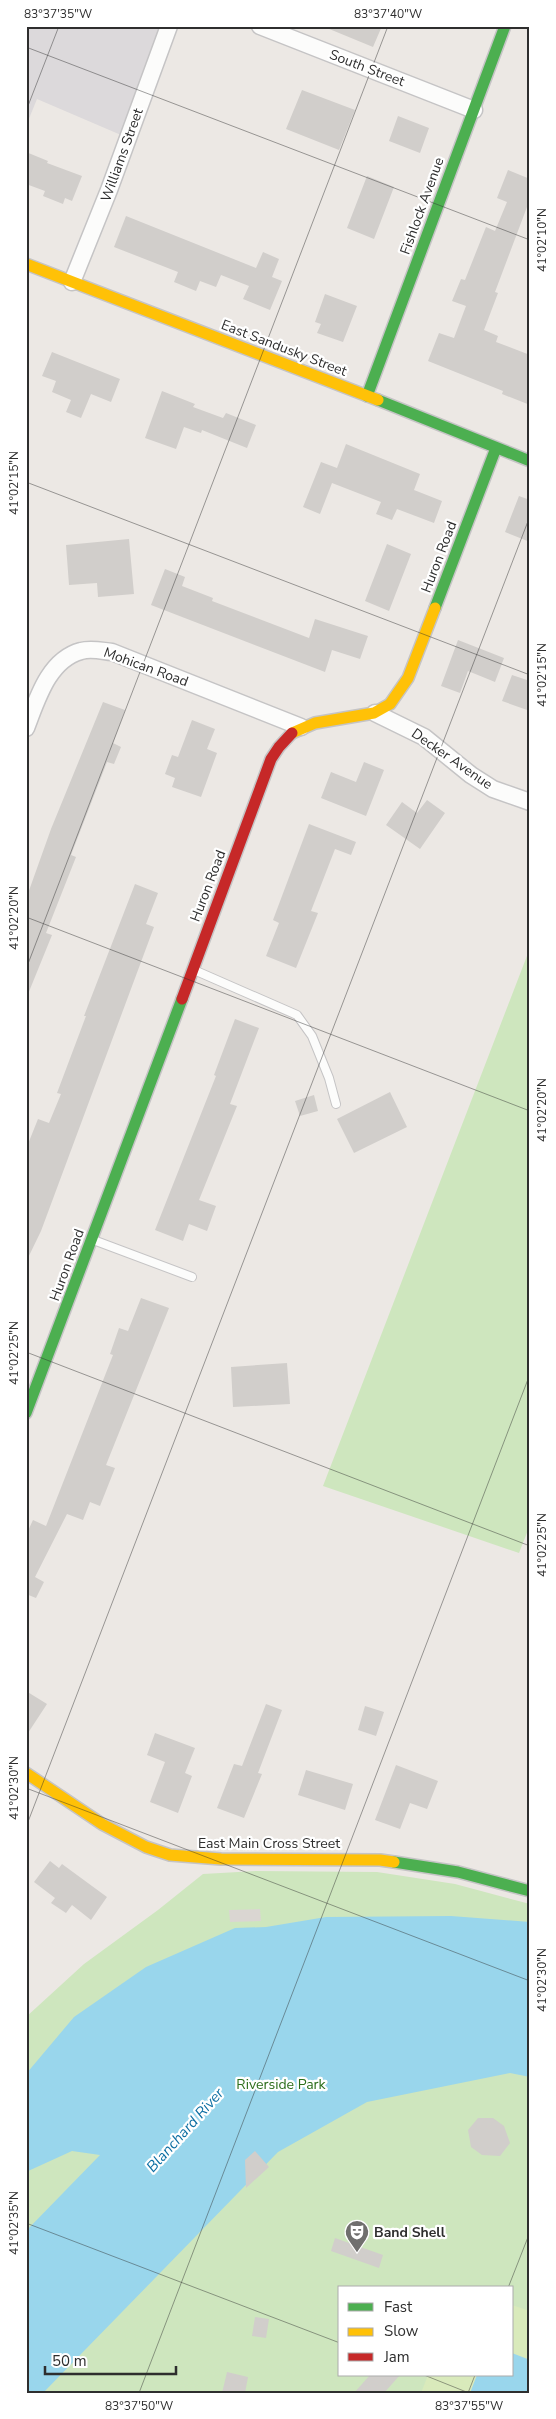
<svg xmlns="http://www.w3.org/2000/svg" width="556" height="2419" font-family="'Nunito Sans',sans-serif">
	<rect width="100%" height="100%" fill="#ece8e4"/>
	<path fill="#dcd9db" d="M26 26H169L128 138 37 99 26 126Z"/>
	<path fill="#cee6be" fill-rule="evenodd" d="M530 948V1525L519 1553 323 1486Z
		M256 1871 377 1872 455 1884 530 1904V2393H26V2017L84 1964 158 1910 203 1874ZM340 2288H512V2375H340Z"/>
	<path fill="#d9eabb" d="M512 2305 530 2311V2393H421L428 2375H512Z"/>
	<path fill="#dad6d2" d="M260 1909 261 1921 230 1922 229 1910Z"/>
	<path fill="#99d6ec" d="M451 1916 530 1922V2077L510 2073 367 2102 278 2152 43 2393H26V2231L100 2155 72 2151 26 2172V2074L74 2017 146 1967 235 1928 266 1927 326 1917Z
		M512 2353 530 2360V2393H470L477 2375H512Z"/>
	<path fill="#d1cecb" d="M322 26H382L373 47Z
		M302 90 355 110 339 150 286 129Z
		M398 116 429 128 420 153 389 141Z
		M26 152 48 161 47 163 82 176 72 201 65 198 63 204 43 196 45 191 26 184Z
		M508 170 530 179V199L495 292 498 293 484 330 498 336 496 342 530 355V405L502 394 503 391 428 361 439 333 454 338 466 306 452 301 461 279 465 280 486 227 495 231 507 202 497 198Z
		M367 176 394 187 374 239 347 228Z
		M126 216 256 268 263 252 279 259 272 277 282 281 270 310 243 299 249 286 221 275 216 287 200 281 196 291 174 282 178 272 114 247Z
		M325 294 357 306 343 342 317 333 321 324 315 322Z
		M52 352 120 379 111 402 91 394 81 418 66 412 71 400 52 392 56 381 42 376Z
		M162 391 195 404 193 407 223 418 226 413 256 425 247 448 202 430 201 433 184 427 176 449 145 438Z
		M346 444 420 474 414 490 442 501 434 523 397 509 392 520 376 514 381 502 332 483 320 514 303 507 321 462 337 468Z
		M519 496 530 500V542L505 532Z
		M129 539 134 594 98 597 97 583 69 585 66 545Z
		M387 544 411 554 389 611 365 601Z
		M165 569 185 577 182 586 213 598 212 601 309 638 315 619 368 636 360 659 332 650 325 672 151 605Z
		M458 640 504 658 495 682 468 671 460 693 441 686Z
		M512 675 530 681V711L502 701Z
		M103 702 125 710 113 743 121 747 114 764 107 762 71 855 76 857 46 933 52 935 26 999V899L51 829Z
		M192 720 215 729 207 749 217 753 201 797 172 787 175 778 165 774 172 755 178 757Z
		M364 762 384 770 366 816 321 798 331 772 356 782Z
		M427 800 445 813 420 849 386 825 402 802 417 813Z
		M309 824 356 842 351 855 335 849 311 911 318 913 296 968 266 956 279 923 273 920Z
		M135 884 158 893 146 924 154 927 41 1231 26 1262V1149L38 1119 49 1123 61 1094 57 1093 86 1016H84Z
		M235 1019 259 1028 230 1104 237 1106 199 1200 216 1206 207 1231 189 1224 183 1241 155 1230 216 1076 214 1075Z
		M390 1092 407 1127 354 1153 337 1119Z
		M314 1095 318 1111 300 1116 295 1101Z
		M141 1298 169 1308 106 1465 115 1468 100 1506 90 1502 83 1520 67 1514 35 1577 44 1582 36 1598 26 1594V1535L33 1520 46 1526 113 1355 110 1354 119 1328 128 1331Z
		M287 1363 290 1404 233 1407 231 1367Z
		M26 1691 47 1704 26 1736Z
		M266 1704 282 1710 258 1773 262 1774 244 1818 217 1808 234 1764 242 1766Z
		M365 1706 384 1712 376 1736 358 1730Z
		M155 1733 195 1748 185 1773 192 1776 178 1813 150 1802 165 1762 147 1755Z
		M396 1765 438 1781 427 1809 410 1803 400 1829 375 1820Z
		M306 1770 353 1784 345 1810 298 1795Z
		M50 1861 59 1868 62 1864 107 1897 91 1920 72 1905 66 1913 51 1903 55 1898 34 1882Z
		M478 2118H493L504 2126 510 2143 500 2156 482 2155 471 2147 468 2130Z
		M255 2151 269 2167 246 2188 245 2160Z
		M335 2238 383 2255 379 2268 331 2251Z
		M255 2317 269 2319 266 2338 252 2336Z
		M227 2372 248 2377 245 2393H222Z
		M370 2375H400L384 2393H354Z"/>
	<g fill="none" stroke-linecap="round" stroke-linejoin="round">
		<g stroke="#c5c4c5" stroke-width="10">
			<path id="lane" d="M194 970 297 1015 312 1036 329 1078 336 1104
				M96 1241 192 1277"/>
		</g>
		<g stroke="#c5c4c5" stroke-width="19">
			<path id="street" d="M260 26 474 110
				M72 282 109 190 169 26
				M375 713 424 737 471 775 493 789 530 802
				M26 728C37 700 48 660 81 651 91 648 102 651 112 652L301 727"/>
		</g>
		<g stroke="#c5c4c5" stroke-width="14">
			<path id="fast" d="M367 396 505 26
				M378 400 530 461
				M435 608 496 448
				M26 1413 182 999
				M394 1862 458 1872 530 1891"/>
		</g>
		<g stroke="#c5c4c5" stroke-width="14">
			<path id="slow" d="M26 264 378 400
				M292 733 315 723 374 713 390 704 408 678 435 608
				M26 1773 102 1824 146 1847 170 1855 221 1859 380 1860 394 1862"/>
		</g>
		<g stroke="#c5c4c5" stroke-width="14">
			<path id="jam" d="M182 999 271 759 279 747 292 733"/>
		</g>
		<use href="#lane" stroke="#fcfcfb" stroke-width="8"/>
		<use href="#street" stroke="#fcfcfb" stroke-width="16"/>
		<use href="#fast" stroke="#4caf50" stroke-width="11"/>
		<use href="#slow" stroke="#ffc107" stroke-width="11"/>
		<use href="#jam" stroke="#c62828" stroke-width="11"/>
	</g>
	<path fill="none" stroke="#2e2e2e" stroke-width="1" stroke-opacity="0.45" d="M26 47 530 240M26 111 59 26M26 482 530 675M26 917 530 1111M26 969 388 26M26 1352 530 1546M26 1788 530 1981M26 1827 530 516M26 2223 340 2343M508 2288 530 2232M424 2375 469 2393M139 2393 530 1374M468 2393 475 2375"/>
	<defs>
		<g id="theatre-pin" transform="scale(1.25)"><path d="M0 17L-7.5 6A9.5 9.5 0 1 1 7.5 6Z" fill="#706f6e" stroke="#fff"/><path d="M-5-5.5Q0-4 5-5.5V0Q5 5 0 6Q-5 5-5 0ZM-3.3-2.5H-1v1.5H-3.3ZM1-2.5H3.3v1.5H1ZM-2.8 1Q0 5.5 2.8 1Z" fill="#fff"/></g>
	</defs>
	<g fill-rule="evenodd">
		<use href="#theatre-pin" x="357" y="2232"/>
	</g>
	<g text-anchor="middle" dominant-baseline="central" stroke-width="4.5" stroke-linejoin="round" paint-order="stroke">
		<g font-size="14" fill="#2e2e2e" stroke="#fff">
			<text transform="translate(367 68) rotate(21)">South Street</text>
			<text transform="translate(122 155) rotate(-70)">Williams Street</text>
			<text transform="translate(422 206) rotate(-70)">Fishlock Avenue</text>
			<text transform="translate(284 348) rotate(21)">East Sandusky Street</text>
			<text transform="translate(439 557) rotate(-69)">Huron Road</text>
			<text transform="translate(146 667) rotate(20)">Mohican Road</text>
			<text transform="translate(452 759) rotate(35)">Decker Avenue</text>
			<text transform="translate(208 886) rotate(-69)">Huron Road</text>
			<text transform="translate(67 1265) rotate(-70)">Huron Road</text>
			<text x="269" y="1843">East Main Cross Street</text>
		</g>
		<g font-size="14" fill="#2c6e1b" stroke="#fff">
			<text x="281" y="2084">Riverside Park</text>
		</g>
		<g font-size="14" font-weight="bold" fill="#2e2e2e" stroke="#fff" text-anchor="start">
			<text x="374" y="2232">Band Shell</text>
		</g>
		<g font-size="15" font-style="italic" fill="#0d6fa3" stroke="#fff">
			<text transform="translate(185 2130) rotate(-48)">Blanchard River</text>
		</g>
	</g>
	<rect width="556" height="2419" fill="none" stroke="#ffffff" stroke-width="55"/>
	<rect x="338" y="2286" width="175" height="90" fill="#ffffff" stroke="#ababab"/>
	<rect x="348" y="2303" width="25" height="8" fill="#4caf50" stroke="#ababab"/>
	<text x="384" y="2312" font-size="15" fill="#2e2e2e">Fast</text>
	<rect x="348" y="2328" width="25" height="8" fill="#ffc107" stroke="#ababab"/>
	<text x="384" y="2336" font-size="15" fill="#2e2e2e">Slow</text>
	<rect x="348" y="2353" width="25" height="8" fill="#c62828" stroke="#ababab"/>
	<text x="384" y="2362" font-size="15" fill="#2e2e2e">Jam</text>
	<path d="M45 2366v8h131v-8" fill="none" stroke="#2e2e2e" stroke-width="2.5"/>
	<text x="52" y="2366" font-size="15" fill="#2e2e2e" stroke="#ffffff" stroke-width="4" paint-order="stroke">50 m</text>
	<rect x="28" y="28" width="500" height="2364" fill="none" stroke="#2e2e2e" stroke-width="2"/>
	<g font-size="12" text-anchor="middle" fill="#2e2e2e">
		<text x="58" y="18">83°37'35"W</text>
		<text x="388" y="18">83°37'40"W</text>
		<text transform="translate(542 240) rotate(-90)" y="4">41°02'10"N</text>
		<text transform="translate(14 483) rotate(-90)" y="4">41°02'15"N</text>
		<text transform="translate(542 675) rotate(-90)" y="4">41°02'15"N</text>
		<text transform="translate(14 918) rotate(-90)" y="4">41°02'20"N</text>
		<text transform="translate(542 1110) rotate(-90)" y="4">41°02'20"N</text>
		<text transform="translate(14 1353) rotate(-90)" y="4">41°02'25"N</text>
		<text transform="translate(542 1545) rotate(-90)" y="4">41°02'25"N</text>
		<text transform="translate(14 1788) rotate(-90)" y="4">41°02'30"N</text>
		<text transform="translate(542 1980) rotate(-90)" y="4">41°02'30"N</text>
		<text transform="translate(14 2223) rotate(-90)" y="4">41°02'35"N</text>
		<text x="139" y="2410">83°37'50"W</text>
		<text x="469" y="2410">83°37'55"W</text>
	</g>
</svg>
